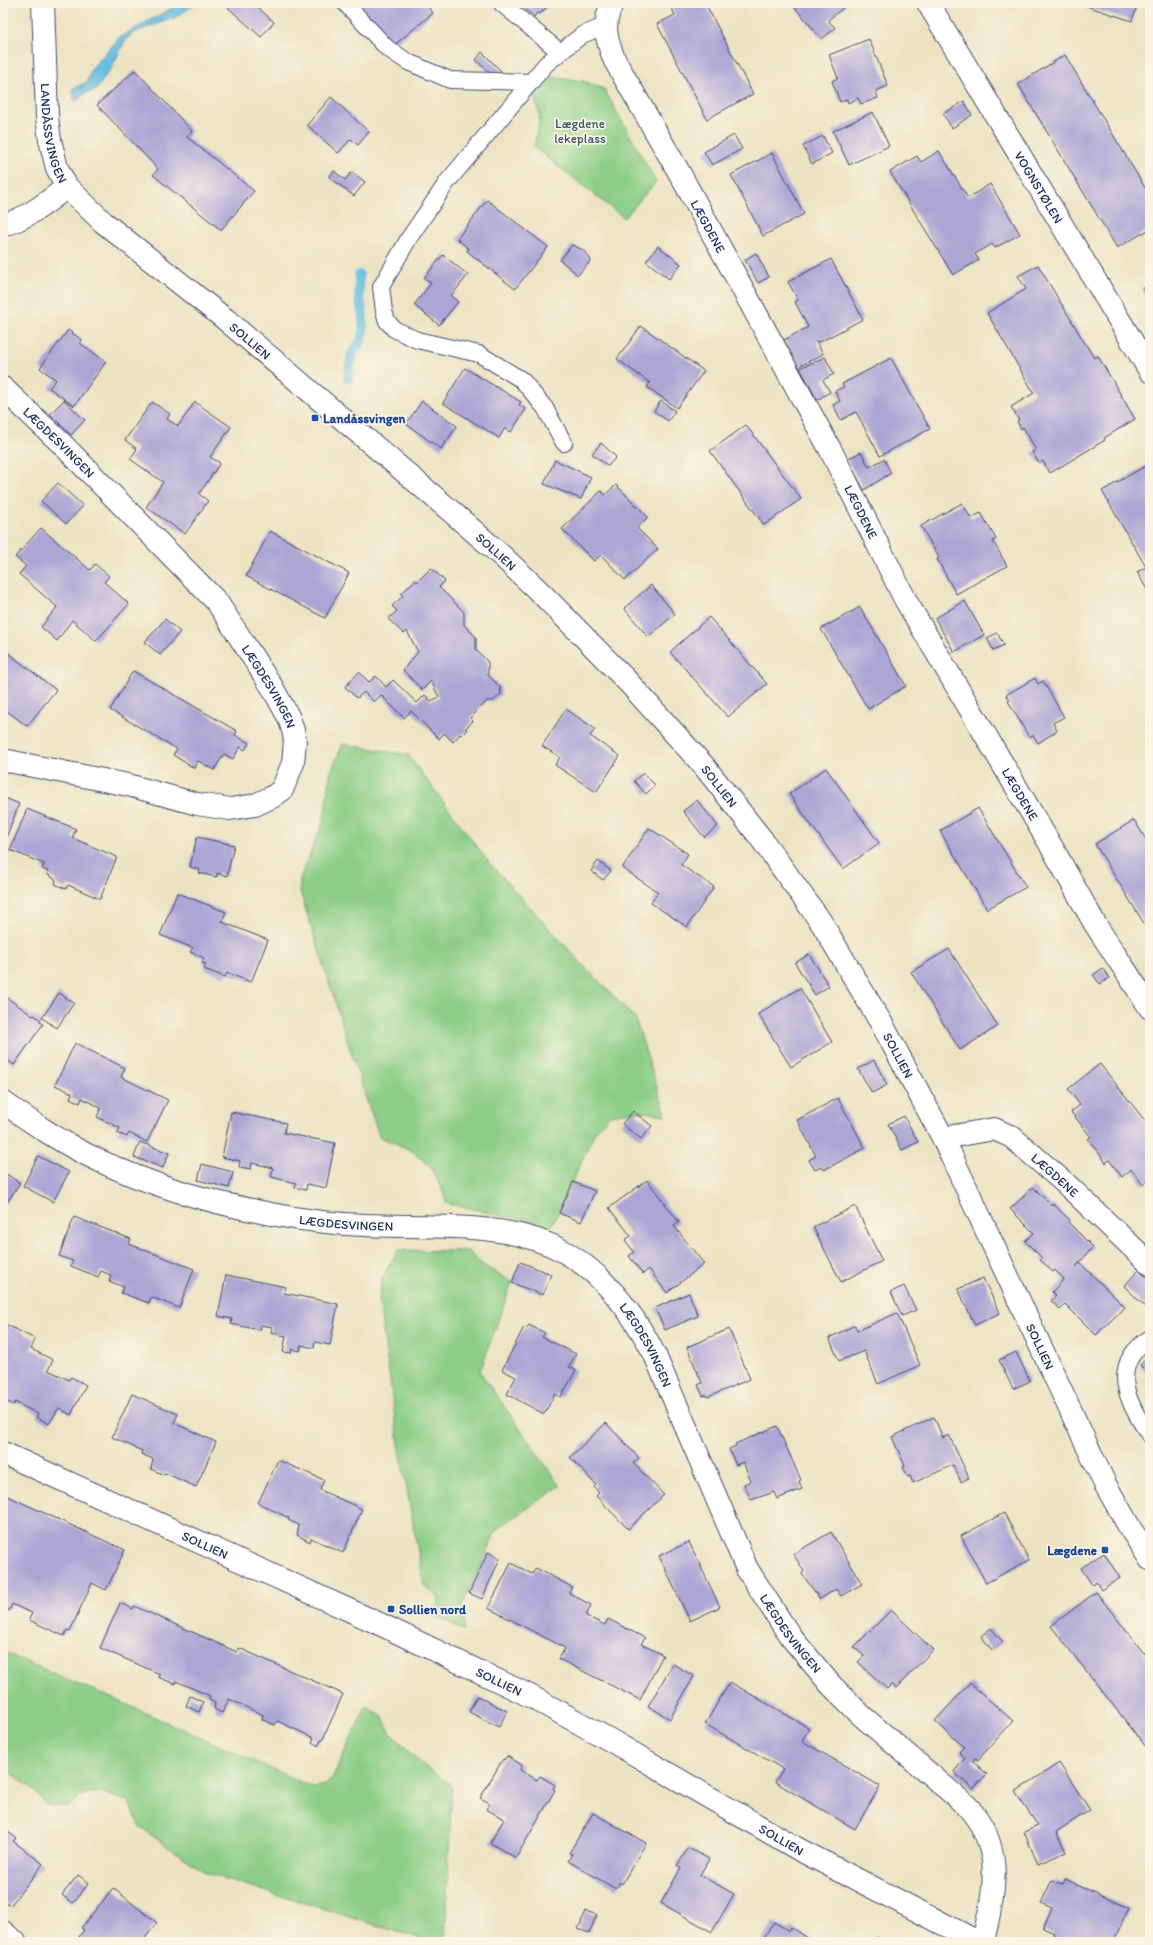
<svg xmlns="http://www.w3.org/2000/svg" width="1153" height="1945" font-family="Itim,sans-serif">
	<rect width="100%" height="100%" fill="#fcf5e5"/>
	<filter id="ink" filterUnits="userSpaceOnUse"><feTurbulence type="fractalNoise" baseFrequency=".025" numOctaves="2"/><feDisplacementMap in="SourceGraphic" scale="8" xChannelSelector="R" yChannelSelector="G"/><feConvolveMatrix kernelMatrix="1 2 1 2 8 2 1 2 1" color-interpolation-filters="sRGB"/></filter>
	<filter id="wash" filterUnits="userSpaceOnUse"><feTurbulence type="fractalNoise" baseFrequency=".012" numOctaves="4" result="noise"/><feDisplacementMap in="SourceGraphic" scale="16" xChannelSelector="R" yChannelSelector="G"/><feGaussianBlur stdDeviation="0.9" result="paint"/><feColorMatrix in="noise" values="0 0 0 0 0 0 0 0 0 0 0 0 0 0 0 0 0 1.4 0 .05"/><feComposite in="paint" operator="in"/></filter>
	<g filter="url(#wash)">
		<rect width="100%" height="100%" fill="#ece3c2"/>
		<path fill="#8ecf87" stroke="#547f72" d="M548 77 583 81 604 89 656 182 624 218 534 147 540 116 534 96Z
			M343 744 408 755 490 864 584 966 635 1018 666 1115 633 1111 610 1115 595 1132 551 1227 446 1203 445 1196 430 1166 409 1149 380 1137 366 1099 300 891V878L323 823 331 771Z
			M398 1250 468 1251 484 1266 512 1282 480 1372 560 1486 497 1529 462 1606 465 1631 434 1615 439 1597 424 1586 396 1426 379 1301 382 1278Z
			M3 1652 121 1702 312 1787 326 1785 333 1777 366 1706 382 1716 390 1732 423 1765 452 1785 445 1942H425V1940L206 1873 140 1827 129 1802 101 1792 84 1794 68 1807 46 1805 32 1788 3 1767Z"/>
		<path fill="#63bce0" stroke="#3f769f" d="M181 3H197L174 18 133 33 124 43 112 67 96 90 84 94 76 102 72 89 87 82 92 68 120 37Z"/>
		<g fill="none" stroke-linecap="round" stroke-linejoin="round">
			<path stroke="#63bce0" stroke-width="10" d="M348 378 352 354 361 341 363 331V316L359 296V275"/>
		</g>
		<g id="blocks">
			<path fill="#aca6d5" d="M223 3H253L274 22 261 37Z
				M356 3H425L433 13 392 47Z
				M523 3H551L540 14 538 12 534 17 521 5Z
				M669 3H705L753 94 707 119 657 24 675 15Z
				M791 3H849L828 20 835 28 822 39Z
				M1077 3H1138L1132 21Z
				M869 39 888 86 876 91 878 98 861 104 858 98 848 103 847 99 840 102 832 81 838 78 829 55Z
				M482 52 503 73 494 77 476 60Z
				M1065 55 1150 196V229L1117 248 1018 84Z
				M135 70 192 131 187 137 254 191 221 230 153 175 158 169 97 105Z
				M331 97 369 132 358 145 351 139 338 153 307 125Z
				M964 101 972 115 952 128 943 114Z
				M873 112 889 146 849 165 833 131Z
				M734 135 742 149 712 165 704 152Z
				M823 136 832 153 812 164 803 146Z
				M939 151 968 198 990 184 1020 234 995 248 992 244 975 254 979 260 953 275 890 172 917 156 921 162Z
				M772 153 804 214 763 236 731 175Z
				M334 171 345 180 352 172 365 182 354 196 329 177Z
				M487 200 548 247 515 289 467 251 469 249 457 239Z
				M572 245 583 250 591 260 578 275 560 260Z
				M658 246 681 264 669 279 646 261Z
				M756 253 769 277 758 283 745 260Z
				M443 255 468 275 451 296 458 302 439 325 414 305 431 283 424 278Z
				M831 259 863 319 820 342 816 341 823 354 798 367 784 340 808 327 795 302 798 300 788 282Z
				M1038 265 1094 358 1098 356 1135 419 1104 438 1105 440 1050 473 1043 461 1039 463 1032 452 1036 450 1023 427 1021 429 1017 421 1019 420 1011 407 1034 393 987 313 1026 289 1018 276Z
				M1150 284V302L1142 289Z
				M641 326 704 371 677 408 647 387 650 383 617 359Z
				M68 330 82 340 80 343 106 362 74 406 49 388 56 380 40 368Z
				M825 357 834 374 823 380 830 392 817 400 800 368Z
				M891 358 930 429 880 456 856 412 841 420 833 405 840 401 835 391 844 387 842 384Z
				M465 368 521 402 519 405 526 409 511 432 505 428 499 438 443 403Z
				M64 400 85 420 71 435 50 414Z
				M422 401 457 426 441 449 406 424Z
				M661 401 675 411 668 421 654 411Z
				M152 402 170 414 167 419 178 426 195 402 231 427 210 457 220 463 199 494 208 501 185 534 146 507 163 482 130 459 137 449 125 440Z
				M746 425 801 499 764 525 710 451Z
				M601 443 616 457 608 466 592 454Z
				M861 452 869 467 884 459 891 473 864 490 847 459Z
				M555 460 591 477 581 499 544 484Z
				M1147 465 1150 471V595L1137 572 1146 567 1102 491Z
				M58 483 83 506 66 524 41 501Z
				M616 485 648 517 637 528 658 549 625 580 601 555 594 561 562 529 601 491 605 495Z
				M962 503 971 518 981 513 996 539 993 541 1007 566 956 594 937 559 939 558 921 526Z
				M41 528 90 570 95 564 109 576 104 582 129 604 96 641 72 620 57 641 41 627 57 607 19 574 26 566 15 557Z
				M270 531 349 573 325 618 246 576Z
				M431 568 445 581 439 587 464 612V625L476 637V650L488 662V675L500 687 501 694 493 701H487L470 718 473 721 465 729 467 730 462 735 460 734 453 742 444 733 439 739 411 711 404 718 381 695 374 702 364 692 357 698 345 687 359 672 369 682 376 676 386 687 393 680 417 703 425 695 431 701 439 697 431 681 422 690 403 670 418 652 407 631 404 634 388 619 397 611 392 606 403 596 401 594 415 580 417 582Z
				M651 585 675 614 648 637 624 608Z
				M965 601 984 635 954 652 935 618Z
				M860 607 906 686 868 709 821 629Z
				M709 617 767 684 728 717 670 652Z
				M165 619 180 632 160 655 145 642Z
				M997 633 1004 645 993 650 987 638Z
				M3 649 56 690 27 726 3 708Z
				M133 671 237 731 235 735 249 743 245 750 240 747 233 759 224 754 214 770 198 761 194 768 173 755 177 749 110 710Z
				M1035 678 1038 684 1043 681 1064 717 1053 723 1057 731 1038 743 1033 735 1029 737 1008 701 1010 700 1006 695Z
				M566 709 595 729 590 736 620 756 596 792 555 765 560 757 542 746Z
				M826 768 879 843 843 869 789 794Z
				M643 773 655 785 646 794 634 781Z
				M3 797 19 804 6 838 3 837Z
				M697 800 718 826 704 837 683 811Z
				M978 808 1026 887 987 909 940 831Z
				M27 809 76 829 72 838 117 857 100 899 68 885 66 889 55 884 56 880 47 874 48 871 42 869 44 864 10 850Z
				M1134 820 1150 846V929L1148 930 1095 844Z
				M649 828 688 854 681 865 714 887 687 927 651 903 658 892 622 868Z
				M197 837 234 845 227 876 217 873V877L199 873 200 870 190 867Z
				M598 861 611 871 603 880 591 871Z
				M177 893 226 912 222 922 268 940 251 982 227 973 225 977 204 969 206 964 202 963 204 958 190 952 193 948 160 935Z
				M949 949 998 1026 960 1050 911 972Z
				M809 954 829 986 815 995 795 963Z
				M1103 968 1109 978 1100 984 1093 975Z
				M800 988 832 1042 791 1067 758 1014Z
				M59 993 74 1003 57 1028 42 1018Z
				M3 995 33 1016 34 1015 41 1020 40 1022 43 1024 14 1065 3 1057Z
				M75 1043 125 1068 121 1077 168 1100 147 1142 129 1133 127 1137 117 1133 120 1128 97 1117 101 1108 82 1098 80 1103 70 1098 72 1093 55 1085Z
				M874 1060 887 1085 872 1093 858 1069Z
				M1100 1064 1150 1127V1179L1143 1185 1131 1169 1122 1177 1109 1160 1106 1163 1088 1139 1091 1137 1071 1112 1080 1105 1068 1089Z
				M838 1098 865 1148 824 1170 822 1167 815 1170 809 1160 816 1156 797 1120Z
				M633 1111 652 1126 641 1139 622 1124Z
				M231 1112 286 1123 284 1133 335 1143 326 1188 307 1184 306 1190 295 1188 296 1183 271 1177 273 1168 252 1163 251 1169 239 1167 240 1161 222 1157Z
				M904 1116 918 1142 902 1150 888 1124Z
				M140 1142 169 1153 163 1168 134 1157Z
				M38 1156 69 1172 53 1202 23 1186Z
				M202 1164 233 1172 229 1188 198 1180Z
				M3 1172 20 1183 3 1208Z
				M647 1180 679 1222 674 1226 704 1264 667 1293 649 1269 643 1274 629 1256 634 1252 625 1240 631 1236 609 1208Z
				M573 1182 595 1191 581 1222 559 1213Z
				M1033 1187 1052 1206 1053 1204 1070 1220 1068 1222 1093 1247 1076 1267 1080 1263 1125 1307 1096 1335 1065 1304 1060 1309 1051 1301 1056 1296 1052 1292 1064 1279 1055 1270 1053 1272 1040 1260 1042 1258 1025 1241 1034 1233 1010 1209Z
				M855 1206 882 1261 841 1282 813 1227Z
				M74 1217 131 1239 129 1244 194 1269 179 1308 151 1297 149 1303 121 1293 124 1287 109 1281 111 1275 101 1271 98 1277 71 1266 73 1261 59 1256Z
				M520 1262 551 1274 543 1295 512 1283Z
				M1139 1270 1150 1280V1311L1124 1286Z
				M226 1275 286 1287 284 1293 338 1304 330 1345 315 1342 314 1348 301 1345 300 1351 292 1349 291 1353 283 1352 286 1336 271 1333 272 1327 261 1325 260 1330 231 1324 232 1319 218 1316Z
				M983 1278 1000 1313 975 1325 958 1289Z
				M904 1286 916 1310 902 1316 891 1292Z
				M689 1293 698 1316 665 1330 655 1308Z
				M897 1313 920 1365 878 1384 864 1351 839 1361 829 1338 855 1325 857 1331Z
				M3 1323 35 1339 31 1349 53 1360 48 1370 69 1380 71 1377 86 1385 71 1415 59 1408 49 1424 36 1417 38 1414 15 1402 14 1405 3 1400 5 1389 3 1388Z
				M529 1325 545 1333 542 1337 576 1354 569 1367 576 1370 561 1397 555 1394 544 1414 507 1394 516 1377 502 1370 524 1327 527 1328Z
				M729 1329 750 1379 708 1397 707 1395 703 1396 698 1385 702 1383 687 1347Z
				M1016 1352 1030 1381 1013 1389 999 1360Z
				M1150 1355V1375L1140 1365Z
				M132 1394 178 1414 174 1423 216 1442 196 1487 165 1473 164 1475 151 1469 153 1459 141 1454 142 1451 112 1437Z
				M934 1417 943 1438 949 1435 969 1478 961 1482 953 1465 913 1483 910 1476 908 1477 903 1467 905 1466 892 1437Z
				M606 1423 639 1458 633 1463 664 1495 628 1529 596 1496 599 1493 594 1487 596 1485 570 1457Z
				M777 1426 801 1480 799 1481 802 1489 777 1499 774 1492 751 1500 744 1484 751 1481 743 1462 736 1465 729 1449 736 1446 735 1444Z
				M278 1460 324 1480 320 1490 362 1509 343 1553 311 1538 310 1542 297 1535 299 1525 288 1520 289 1518 258 1503Z
				M3 1494 125 1550 106 1590 92 1583 70 1631 67 1630 64 1636 29 1620 32 1613 22 1609 12 1604 9 1611 3 1608Z
				M1004 1513 1029 1560 986 1583 961 1536Z
				M831 1532 862 1584 841 1596 836 1589 820 1599 802 1574 804 1571 793 1554Z
				M689 1542 720 1607 690 1621 659 1556Z
				M488 1552 500 1558 482 1599 469 1593Z
				M1104 1553 1120 1578 1101 1590 1096 1582 1092 1585 1081 1568Z
				M511 1563 532 1574 536 1568 572 1587 569 1593 591 1605 586 1616 605 1625 608 1619 645 1638 641 1644 663 1655 640 1700 559 1659 565 1648 488 1608Z
				M1096 1592 1150 1661V1752L1051 1626Z
				M120 1603 133 1609 134 1606 237 1652 239 1648 343 1694 322 1741 321 1740 318 1746 312 1742 314 1738 277 1721 275 1725 268 1722 262 1719 263 1715 229 1699 222 1713 214 1709 215 1703 209 1700 210 1696 176 1681 175 1684 158 1677 160 1674 100 1648Z
				M891 1610 933 1650 896 1688 892 1684 887 1689 858 1662 864 1656 854 1647Z
				M991 1628 1003 1642 992 1650 981 1636Z
				M673 1664 694 1676 670 1719 648 1706Z
				M730 1682 809 1728 802 1741 880 1786 855 1829 775 1782 783 1769 705 1724Z
				M970 1683 1013 1721 978 1760 976 1758 972 1761 987 1774 973 1789 954 1772 965 1758 959 1752 964 1747 935 1721Z
				M190 1696 203 1702 199 1712 186 1706Z
				M477 1696 507 1711 499 1727 469 1712Z
				M507 1756 522 1765 520 1770 529 1775 537 1780 540 1776 555 1785 553 1789 555 1790 516 1858 490 1843 504 1819 486 1809 490 1803 480 1798 503 1759 504 1760Z
				M1059 1763 1090 1810 1056 1832 1066 1852 1038 1864 1024 1832 1038 1826 1015 1792Z
				M593 1813 646 1843 622 1884 620 1882 616 1889 568 1861 572 1854 569 1853Z
				M3 1828 16 1838 13 1841 43 1864 10 1906 3 1901Z
				M688 1848 709 1859 700 1875 734 1894 712 1932 661 1903 681 1868 677 1866Z
				M78 1875 89 1883 73 1903 62 1895Z
				M1065 1879 1129 1908 1113 1942H1050L1054 1933 1043 1928 1052 1908 1041 1903 1052 1880 1063 1884Z
				M113 1888 157 1923 142 1942H85L79 1937 84 1930 81 1928Z
				M586 1911 597 1915 589 1933 578 1929Z
				M774 1922 789 1931 791 1927 814 1942H761Z
				M877 1937 883 1942H872Z"/>
		</g>
	</g>
	<g filter="url(#ink)">
		<use href="#blocks" fill-opacity="0" stroke="#3a4a6d" stroke-width="1"/>
		<g fill="none" stroke-linecap="round" stroke-linejoin="round">
			<g stroke="#3a4a6d" stroke-width="18">
				<path id="service" d="M345 3 387 48 408 62 450 80 532 82
					M501 3 560 52
					M564 443 545 408 522 380 479 354 417 340 394 329 387 321 384 311 381 287 409 238 448 181 546 64 582 35 597 29 605 28
					M1150 1338C1108 1365 1127 1403 1150 1436"/>
			</g>
			<g stroke="#3a4a6d" stroke-width="24">
				<g id="minor">
					<path id="s1" d="M612 3C602 26 606 39 615 61L680 174 830 449 906 601 1050 844 1095 924 1150 1008"/>
					<path id="s2" d="M928 3 1150 371"/>
					<path id="s3" d="M3 388 62 444 217 602 272 687 289 718 293 730 295 741 293 763 282 790 272 797 255 805 230 809 197 804 128 785 3 760"/>
					<path id="s4" d="M3 1102C34 1124 65 1145 100 1161 153 1186 213 1203 271 1214 302 1220 333 1224 365 1225 428 1228 505 1220 563 1251 604 1274 633 1313 654 1353L747 1569 790 1636 831 1685 862 1716 967 1806C1006 1849 994 1891 983 1942"/>
					<path id="s5" d="M943 1138 994 1129 1012 1137 1066 1184 1150 1264"/>
					<path d="M3 1932 15 1942"/>
				</g>
			</g>
			<g stroke="#3a4a6d" stroke-width="24">
				<g id="tertiary">
					<path id="s6" d="M43 3 47 117 50 140 57 168 67 187 103 222 225 319 453 513 502 556 544 596 629 683 704 766 760 837 821 922 883 1026 943 1138 1105 1484 1130 1528 1150 1559"/>
					<path d="M3 225C28 218 46 203 67 187"/>
					<path id="s7" d="M3 1453 382 1625 530 1696 610 1740 800 1850 978 1942"/>
				</g>
			</g>
			<use href="#service" stroke="#fff" stroke-width="16"/>
			<use href="#minor" stroke="#fff" stroke-width="22"/>
			<use href="#tertiary" stroke="#fff" stroke-width="22"/>
		</g>
	</g>
	<g fill="#1a4fb4" stroke="#fcf5e5" stroke-width="1.5">
		<rect x="311" y="414" width="8" height="8" rx="2"/>
		<rect x="1101" y="1546" width="8" height="8" rx="2"/>
		<rect x="387" y="1605" width="8" height="8" rx="2"/>
	</g>
	<g text-anchor="middle" dominant-baseline="central" stroke-width="3.5" stroke-linejoin="round" paint-order="stroke">
		<g font-size="13" fill="#385768" stroke="#fcf5e5">
			<text x="580" y="123">Lægdene<tspan x="580" dy="15">lekeplass</tspan></text>
		</g>
		<g font-size="13" fill="#1b2f5e" stroke="#fcf5e5">
			<text stroke="none"><textPath href="#s6" startOffset="131">LANDÅSSVINGEN</textPath></text>
			<text stroke="none"><textPath href="#s2" startOffset="215">VOGNSTØLEN</textPath></text>
			<text stroke="none"><textPath href="#s1" startOffset="250">LÆGDENE</textPath></text>
			<text stroke="none"><textPath href="#s6" startOffset="427">SOLLIEN</textPath></text>
			<text stroke="none"><textPath href="#s3" startOffset="78">LÆGDESVINGEN</textPath></text>
			<text stroke="none"><textPath href="#s1" startOffset="574">LÆGDENE</textPath></text>
			<text stroke="none"><textPath href="#s6" startOffset="751">SOLLIEN</textPath></text>
			<text stroke="none"><textPath href="#s3" startOffset="402">LÆGDESVINGEN</textPath></text>
			<text stroke="none"><textPath href="#s6" startOffset="1075">SOLLIEN</textPath></text>
			<text stroke="none"><textPath href="#s1" startOffset="898">LÆGDENE</textPath></text>
			<text stroke="none"><textPath href="#s6" startOffset="1399">SOLLIEN</textPath></text>
			<text stroke="none"><textPath href="#s5" startOffset="129">LÆGDENE</textPath></text>
			<text stroke="none"><textPath href="#s4" startOffset="369">LÆGDESVINGEN</textPath></text>
			<text stroke="none"><textPath href="#s4" startOffset="717">LÆGDESVINGEN</textPath></text>
			<text stroke="none"><textPath href="#s6" startOffset="1723">SOLLIEN</textPath></text>
			<text stroke="none"><textPath href="#s7" startOffset="222">SOLLIEN</textPath></text>
			<text stroke="none"><textPath href="#s4" startOffset="1041">LÆGDESVINGEN</textPath></text>
			<text stroke="none"><textPath href="#s7" startOffset="546">SOLLIEN</textPath></text>
			<text stroke="none"><textPath href="#s7" startOffset="870">SOLLIEN</textPath></text>
		</g>
		<g font-size="13" font-weight="bold" fill="#164399" stroke="#fcf5e5" text-anchor="start">
			<text x="323" y="418">Landåssvingen</text>
			<text x="1097" y="1550" text-anchor="end">Lægdene</text>
			<text x="399" y="1609">Sollien nord</text>
		</g>
	</g>
	<rect width="1153" height="1945" fill="none" stroke="#fcf5e5" stroke-width="16"/>
</svg>
